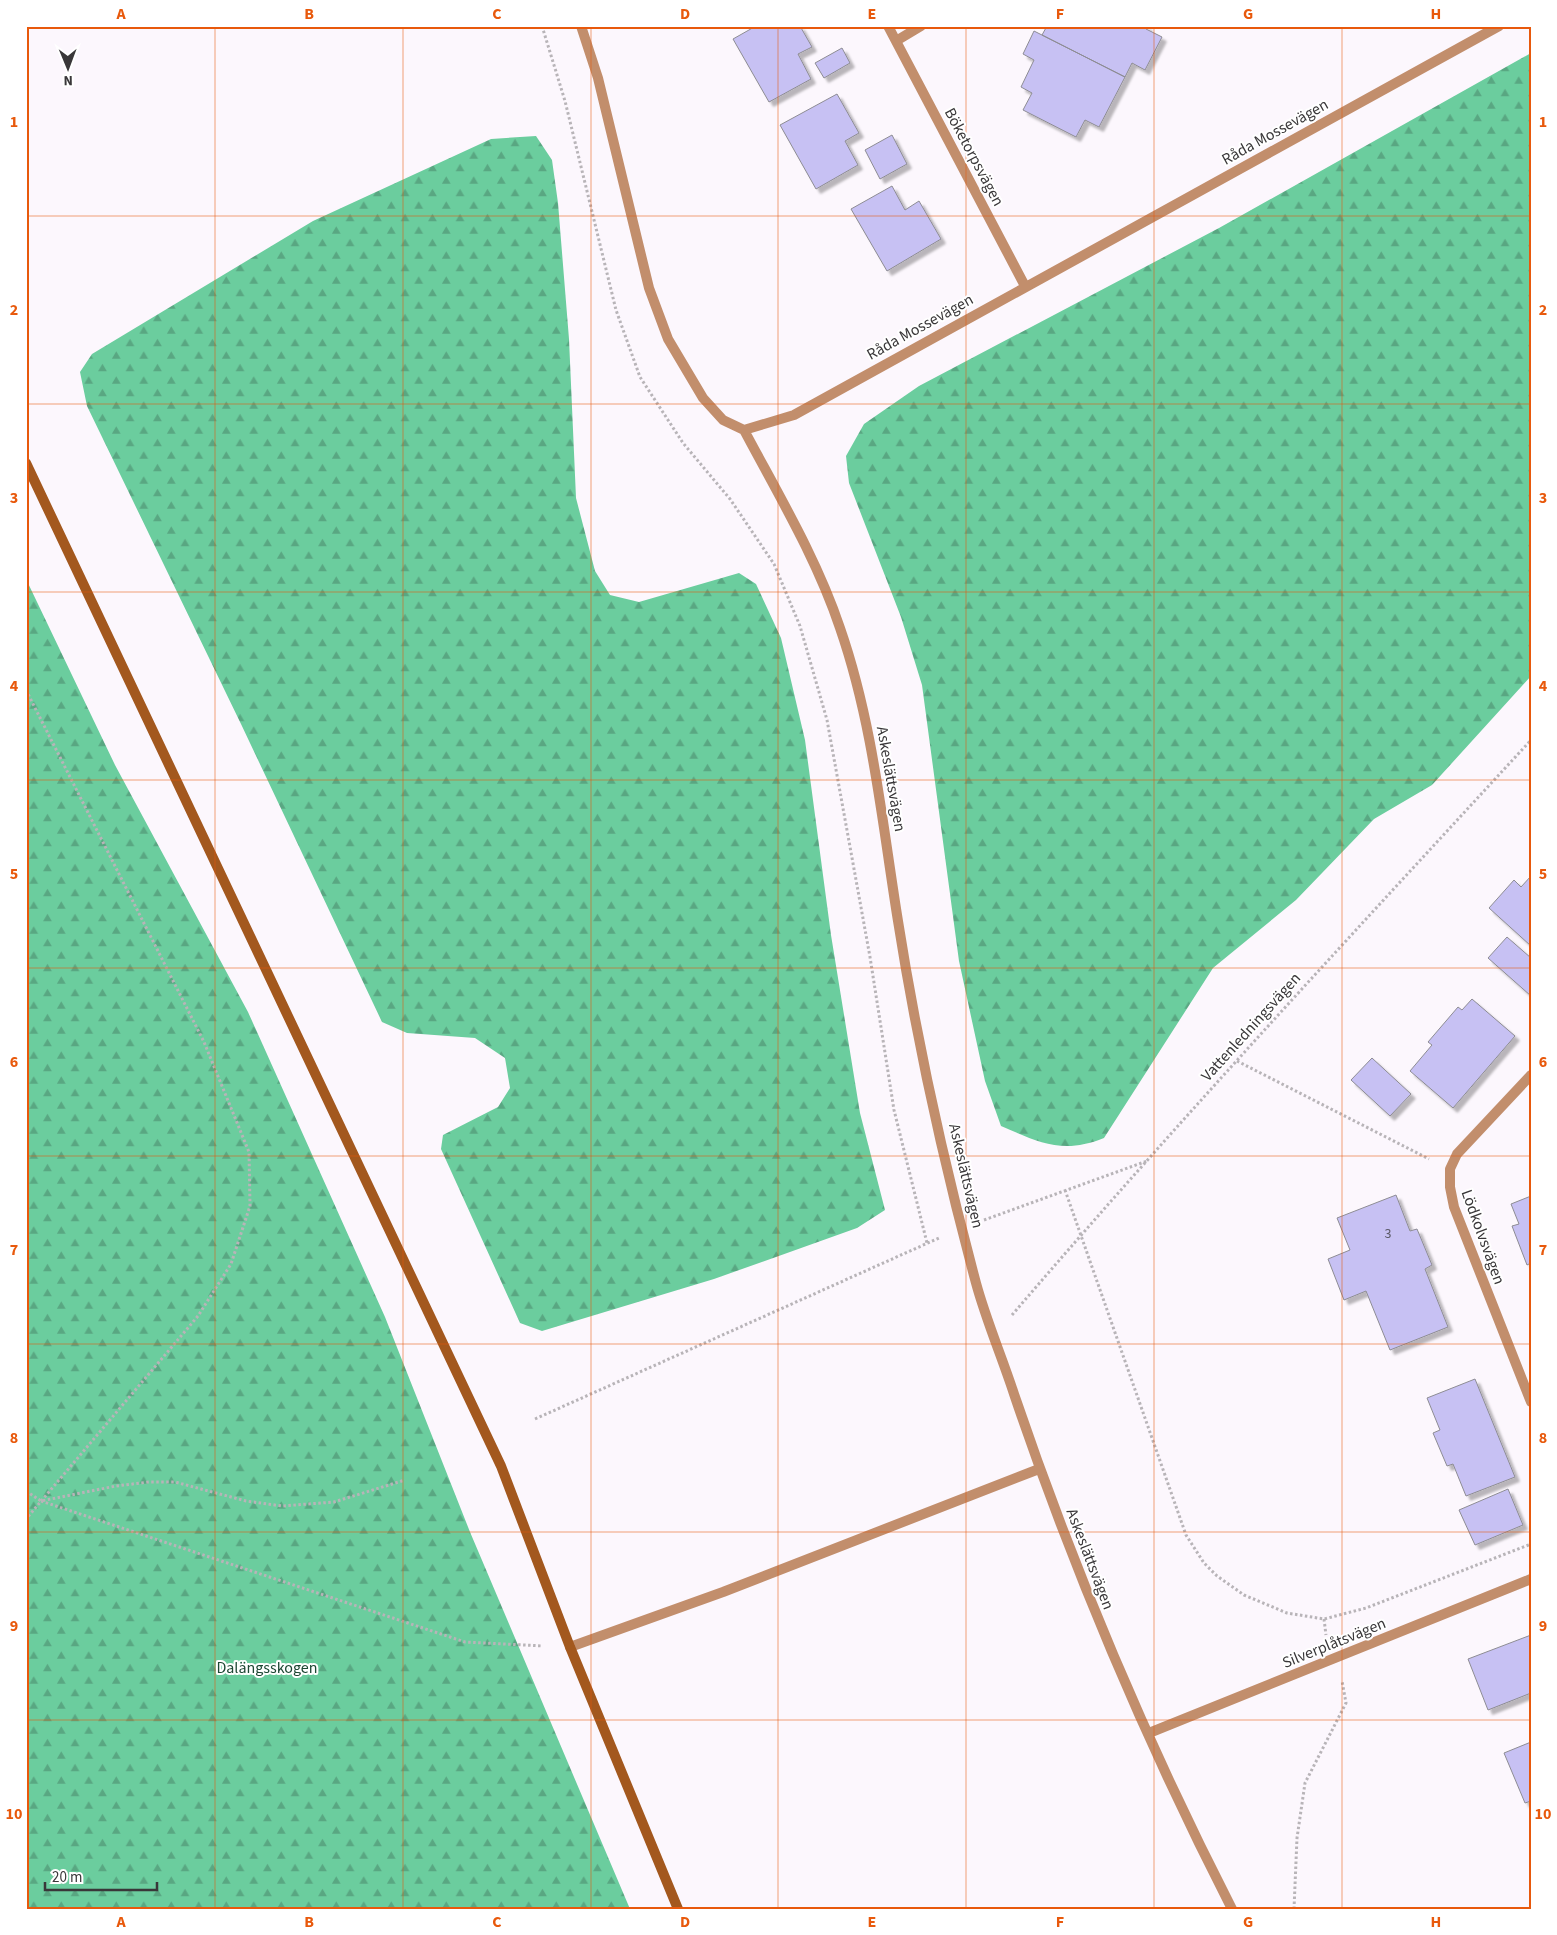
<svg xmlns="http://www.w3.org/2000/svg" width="1557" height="1935" font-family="'Source Sans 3',sans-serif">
	<defs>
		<pattern id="forest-firs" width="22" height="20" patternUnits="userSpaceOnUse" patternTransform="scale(1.25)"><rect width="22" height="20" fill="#6bcd9e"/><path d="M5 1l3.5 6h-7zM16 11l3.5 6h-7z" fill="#59a782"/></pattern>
		<filter id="shadow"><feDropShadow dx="4.5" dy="4.5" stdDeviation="1" flood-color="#0004"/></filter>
	</defs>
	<rect width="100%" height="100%" fill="#fcf7fd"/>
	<path fill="url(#forest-firs)" d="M1531 53V676L1432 785 1374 819 1296 900 1213 968 1104 1138C1062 1155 1039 1142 1001 1126L985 1081 959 961 922 685 901 617 849 483 846 456 864 424 919 386 1219 228Z
		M536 136 552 160 558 203 569 339 576 498 595 571 610 595 639 602 739 573 756 584 781 638 805 740 831 935 860 1113 885 1210 857 1228 714 1279 542 1331 520 1323 441 1149 443 1135 498 1107 510 1088 505 1058 475 1038 407 1033 382 1022 241 724 87 406 80 372 92 354 313 221 491 139Z
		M26 579 115 765 248 1012 385 1317 470 1532 630 1909H26Z"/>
	<path fill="#c7c1f3" stroke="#8d8c93" filter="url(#shadow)" d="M756 26H800L812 47 798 54 811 79 769 102 733 39Z
		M1047 26H1148L1146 29 1162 37 1145 70 1132 63 1125 77 1042 35Z
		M1034 31 1125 77 1099 127 1085 120 1076 137 1023 110 1032 93 1021 87 1034 60 1023 54Z
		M842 48 850 63 824 78 815 63Z
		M837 94 859 133 845 141 858 165 816 189 780 125Z
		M892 135 907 164 880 179 865 150Z
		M892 186 905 210 919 201 941 239 887 271 851 209Z
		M1531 876V946L1489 908 1514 880 1521 887Z
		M1507 937 1531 958V996L1488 958Z
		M1472 999 1515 1036 1453 1108 1410 1071 1432 1045 1428 1042 1458 1007 1462 1010Z
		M1372 1058 1411 1094 1390 1116 1351 1080Z
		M1396 1195 1410 1231 1417 1229 1432 1265 1425 1269 1448 1327 1390 1350 1366 1291 1344 1300 1328 1259 1350 1250 1337 1218Z
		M1531 1196V1263L1527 1265 1512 1226 1519 1224 1511 1204Z
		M1475 1379 1515 1477 1466 1496 1453 1464 1447 1466 1433 1433 1440 1430 1427 1398Z
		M1508 1489 1523 1525 1475 1545 1459 1510Z
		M1531 1635V1693L1488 1710 1468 1659Z
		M1531 1742V1801L1525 1803 1504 1753Z"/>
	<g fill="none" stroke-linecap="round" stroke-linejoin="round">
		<path stroke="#b8b4b8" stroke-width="3" stroke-dasharray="2.5 2.5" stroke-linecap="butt" d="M542 26 565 101 616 310 640 377 683 443 730 499 774 564 800 626 827 720 870 957 894 1110 927 1243
			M26 690 204 1042 249 1152 250 1206 231 1264 198 1316 26 1519
			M1237 1061 1429 1159
			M1065 1190 1186 1535 1204 1563 1217 1576 1244 1595 1287 1613 1324 1619 1366 1608 1531 1544
			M984 1220 1147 1161
			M1012 1315C1180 1119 1356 930 1531 740
			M535 1419 939 1238
			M26 1491 41 1501 116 1486 149 1482H175L246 1501 282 1506 334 1502 405 1480
			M41 1501 465 1642 543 1646
			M1324 1619 1326 1635
			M1294 1909 1297 1838 1305 1783 1346 1703 1342 1681"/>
		<path stroke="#c28e6c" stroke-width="10" d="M581 26 598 78 649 288 668 339 703 398 723 420 744 430 794 415 1499 26
			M888 26 1025 286
			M896 41 921 26
			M744 430C778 494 817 559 840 628 873 723 882 822 898 921 917 1042 944 1164 976 1283 986 1320 1002 1357 1014 1394 1074 1571 1147 1743 1232 1909
			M1531 1075 1457 1154 1450 1169V1187L1454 1207 1531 1402
			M570 1647 723 1592 1039 1469
			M1149 1733 1531 1579"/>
		<path stroke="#a3581e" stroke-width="10" d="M26 463 501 1466 570 1647 678 1909"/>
	</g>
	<path fill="none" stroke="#e8590c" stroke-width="1" stroke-opacity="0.55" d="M215 26V1909M403 26V1909M591 26V1909M778 26V1909M966 26V1909M1154 26V1909M1342 26V1909M26 216H1531M26 404H1531M26 592H1531M26 780H1531M26 968H1531M26 1156H1531M26 1344H1531M26 1532H1531M26 1720H1531"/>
	<g text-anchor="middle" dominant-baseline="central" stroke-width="4" stroke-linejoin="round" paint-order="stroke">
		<g font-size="14" fill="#5c5a68">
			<text x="1388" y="1234">3</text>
		</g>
		<g font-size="16" fill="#393739" stroke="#fff">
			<text transform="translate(1275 132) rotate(-29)">Råda Mossevägen</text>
			<text transform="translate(974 157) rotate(62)">Böketorpsvägen</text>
			<text transform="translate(920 327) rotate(-29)">Råda Mossevägen</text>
			<text transform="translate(891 779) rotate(80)">Askeslättsvägen</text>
			<text transform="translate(1251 1027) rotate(-48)">Vattenledningsvägen</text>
			<text transform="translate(966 1176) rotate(77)">Askeslättsvägen</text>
			<text transform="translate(1483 1237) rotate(70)">Lödkolvsvägen</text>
			<text transform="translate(1090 1559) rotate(69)">Askeslättsvägen</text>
			<text transform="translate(1334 1643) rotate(-22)">Silverplåtsvägen</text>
		</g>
		<g font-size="16" fill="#1d4733" stroke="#fff">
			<text x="267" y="1668">Dalängsskogen</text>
		</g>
	</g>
	<rect width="1557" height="1935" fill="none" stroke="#ffffff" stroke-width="55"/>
	<g transform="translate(68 68) rotate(179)" stroke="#ffffff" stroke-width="4" paint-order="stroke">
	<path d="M0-4L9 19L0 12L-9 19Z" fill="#393739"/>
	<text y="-8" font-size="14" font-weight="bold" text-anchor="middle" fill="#393739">N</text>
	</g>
	<path d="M45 1882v8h112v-8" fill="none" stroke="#393739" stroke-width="2.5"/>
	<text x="52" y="1882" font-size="15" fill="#393739" stroke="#ffffff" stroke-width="4" paint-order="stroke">20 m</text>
	<rect x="28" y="28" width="1502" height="1880" fill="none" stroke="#e8590c" stroke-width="2"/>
	<g font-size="16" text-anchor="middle" font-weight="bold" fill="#e8590c">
		<text x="121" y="19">A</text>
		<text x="309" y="19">B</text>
		<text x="497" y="19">C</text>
		<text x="685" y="19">D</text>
		<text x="872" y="19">E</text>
		<text x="1060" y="19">F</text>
		<text x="1248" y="19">G</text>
		<text x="1436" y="19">H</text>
		<text x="14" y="127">1</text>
		<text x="1543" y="127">1</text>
		<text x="14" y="315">2</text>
		<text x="1543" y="315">2</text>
		<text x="14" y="503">3</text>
		<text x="1543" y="503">3</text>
		<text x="14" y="691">4</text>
		<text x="1543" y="691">4</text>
		<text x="14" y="879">5</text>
		<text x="1543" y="879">5</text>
		<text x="14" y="1067">6</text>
		<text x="1543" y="1067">6</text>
		<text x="14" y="1255">7</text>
		<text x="1543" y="1255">7</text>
		<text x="14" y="1443">8</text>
		<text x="1543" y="1443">8</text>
		<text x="14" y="1631">9</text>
		<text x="1543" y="1631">9</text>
		<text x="14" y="1819">10</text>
		<text x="1543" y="1819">10</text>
		<text x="121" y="1927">A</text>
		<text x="309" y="1927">B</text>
		<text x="497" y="1927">C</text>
		<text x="685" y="1927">D</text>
		<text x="872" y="1927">E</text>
		<text x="1060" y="1927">F</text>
		<text x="1248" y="1927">G</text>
		<text x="1436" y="1927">H</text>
	</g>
</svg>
